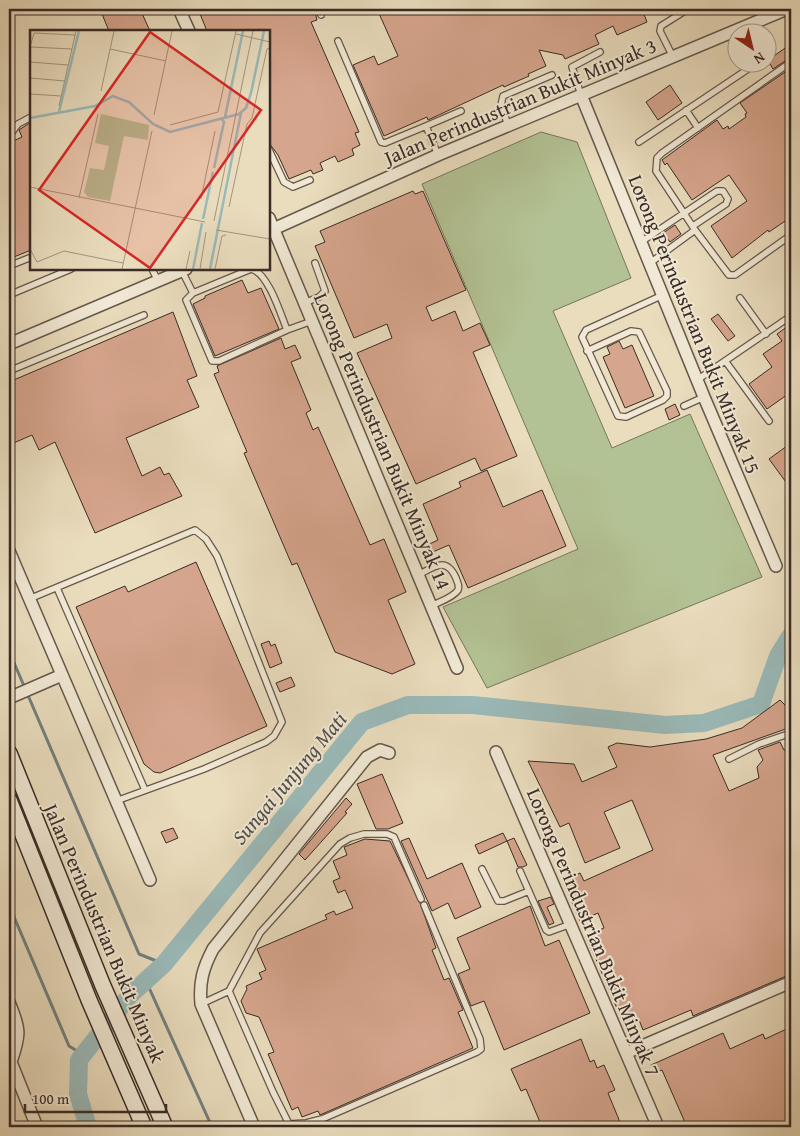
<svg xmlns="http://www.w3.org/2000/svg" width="800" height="1136" font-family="'Gentium Book Plus',serif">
	<rect width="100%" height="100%" fill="#eaddbe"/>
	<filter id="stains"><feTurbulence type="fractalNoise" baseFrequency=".004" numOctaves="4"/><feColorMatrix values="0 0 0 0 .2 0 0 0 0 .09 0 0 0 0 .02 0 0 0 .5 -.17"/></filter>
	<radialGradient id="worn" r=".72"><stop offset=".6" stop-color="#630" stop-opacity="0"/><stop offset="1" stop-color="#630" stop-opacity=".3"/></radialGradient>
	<path fill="#b3c294" stroke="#76765d" d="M541 132 577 142 631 278 553 311 612 448 690 414 762 577 487 688 443 607 578 549 422 184Z"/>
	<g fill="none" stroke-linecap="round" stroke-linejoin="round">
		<path stroke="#73817f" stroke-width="3" d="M9 651 139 954 164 964
			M9 905 69 1046 82 1054
			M146 981 212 1127"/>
		<path stroke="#9ababa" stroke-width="18" d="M88 1127 78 1094 79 1060 130 995 164 964 362 722 408 705H473L665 725 704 723 761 704 778 656 791 635"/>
	</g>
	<path fill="#d6a58d" stroke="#392b26" d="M100 9H140L150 31H109Z
		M198 9H314L317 20 311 22 359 132 355 133 360 145 352 149 354 155 338 162 335 156 320 163 323 170 313 174 311 170 289 179 278 155 269 143V31H207Z
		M377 9H642L647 22 617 35 613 26 595 35 599 44 565 59 563 55 539 50 546 66 528 74 529 76 504 87 503 85 428 120 427 117 384 136 353 65 374 56 378 65 398 56Z
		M791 44V57L773 69 768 60Z
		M791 68V217L769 232 768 230 732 258 711 226 747 201 729 175 692 200 667 163 665 165 662 160 717 120 723 129 728 126 729 129 746 117 745 114 747 113 740 103Z
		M670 85 682 103 658 120 646 102Z
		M31 122V250L9 259V143L22 137 19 130Z
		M413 191 415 194 423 191 466 290 426 307 432 321 455 311 463 331 480 323 490 345 473 352 517 456 481 471 475 458 416 484 357 353 392 338 387 324 354 338 315 246 325 242 320 231Z
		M675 225 681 234 670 242 663 233Z
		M242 280 248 293 261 288 279 329 215 356 193 304 205 298V296Z
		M173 312 197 376 187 380 199 407 126 438 142 476 160 467 164 475 169 473 182 496 95 533 55 442 39 450 32 435 9 445V382Z
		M718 314 735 336 728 341 711 319Z
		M791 324V392L767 409 749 384 772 367 763 354 782 341 777 334Z
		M281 338 285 349 295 345 301 358 291 362 311 410 306 413 313 430 318 427 370 545 384 539 406 592 388 600 415 664 392 674 335 652 297 563 292 565 244 453 247 452 214 374 219 372 217 366Z
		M619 341 623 349 632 345 654 396 625 408 603 357 610 354 607 347Z
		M675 404 680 415 669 420 665 409Z
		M791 443V489L769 459Z
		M487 470 503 507 542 490 566 546 468 588 449 545 428 554 425 546 438 540 423 504 461 487 459 482Z
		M196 562 267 726 160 773 154 772 144 764 76 607 125 586 128 592Z
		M269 641 271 646 275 644 282 663 270 668 261 644Z
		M291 677 295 686 280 692 276 683Z
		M791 699V727L713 755 729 791 759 778 757 767 763 760 758 750 780 742 784 750 791 751V974L693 1016 691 1010 643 1030 639 1020 625 1027 586 936 604 928 598 913 580 921 563 881 580 873 584 881 653 850 632 800 604 812 620 848 585 863 569 823 560 827 528 761 574 764 582 782 617 767 608 747 617 743 650 747 706 739 742 728 780 700 785 705Z
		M382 774 403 823 388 829H376L357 784Z
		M346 798 352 804 345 812 347 813 305 860 299 854Z
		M173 828 178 838 166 843 161 832Z
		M503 833 507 841 479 854 475 845Z
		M409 838 427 879 462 863 481 907 455 919 448 903 432 911 401 841Z
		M514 838 527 865 523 867H518L507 841Z
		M365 839 390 841 420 903 436 948 432 950 444 980 449 978 463 1010 458 1012 473 1048 320 1115 318 1111 302 1117 298 1107 292 1110 268 1054 274 1052 259 1017 246 1013 241 1001 247 989 246 986 262 979 259 973 266 970 257 949 327 919 325 915 334 911 336 915 353 908 345 890 338 893 333 881 340 878 333 861 347 855 344 847Z
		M551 897 554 904 547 907 554 923 549 925 538 901Z
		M530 906 545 946 559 940 590 1013 504 1050 484 1001 471 1006 458 974 470 969 457 938Z
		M791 1027V1127H687L662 1070 655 1073 651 1065 723 1033 730 1049 763 1034 765 1039Z
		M581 1039 590 1062 594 1060 597 1068 604 1065 615 1090 608 1093 622 1127H542L526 1089 521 1091 511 1069Z"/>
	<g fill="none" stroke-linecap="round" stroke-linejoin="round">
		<g stroke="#65584c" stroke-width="8">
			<path id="lane" d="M319 9 321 15
				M338 41 381 142 385 143 426 126 438 155
				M673 57 660 31 661 26 688 9
				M791 62 662 153 657 158 656 171 695 230 729 275H735L791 235
				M581 95 572 67 600 52
				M686 110 698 128
				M508 125 501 105 503 96 552 75
				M426 126 461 111
				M9 136 18 124 31 117
				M639 142 757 63
				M269 150 284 182 293 187 310 180
				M641 242 717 191H723L728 199 726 204 693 226
				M650 263 695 230
				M9 266 29 258
				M152 269 158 281
				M182 271 193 293 251 269C268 272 281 315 287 330L312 321
				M193 293 186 300 212 361H219L287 330
				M9 295 71 269
				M740 298 766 334
				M304 303 319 297 325 291 315 263
				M587 351 631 331 639 332 667 391V396L663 400 626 417 618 416 582 337 586 330 663 295
				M726 362 769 421
				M9 371 144 315
				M697 380 791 316
				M684 406 704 397
				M418 575C434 567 446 556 456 578 457 582 460 585 458 590 454 597 439 602 431 606
				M57 588 145 790
				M29 599 195 530 206 539 217 556 282 722 274 736 266 742 204 769 116 801
				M729 759 759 744 791 733
				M482 869 498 901H504L529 891
				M520 871 546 930 549 932 571 924
				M229 991 273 1092 289 1124 306 1123 322 1119 477 1052 481 1049 480 1039 424 905
				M201 1004 229 991 260 933 340 844 350 838 364 834H387L394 837 421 899
				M283 1127 289 1124"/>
		</g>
		<g stroke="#65584c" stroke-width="14">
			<path id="street" d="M179 9 189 31
				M581 95 704 397 776 566
				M269 218 457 668
				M269 231 438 155 787 9
				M9 344 186 269
				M9 551 150 880
				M9 698 62 675
				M496 752 658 1127
				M9 1002C20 1030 21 1033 11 1062L37 1127
				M626 1053 791 982
				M254 1127 201 1004C199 982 203 968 213 949L367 757 380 750 389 753"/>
		</g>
		<g stroke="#392b26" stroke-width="18">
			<path id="secondary" d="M9 753 103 986 165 1127
				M9 800 89 1000 144 1127"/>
		</g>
		<use href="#lane" stroke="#f1e9d5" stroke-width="5.5"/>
		<use href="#street" stroke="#f1e9d5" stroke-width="11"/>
		<use href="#secondary" stroke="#f1e9d5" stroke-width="15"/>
	</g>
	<g text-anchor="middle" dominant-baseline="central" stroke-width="4" stroke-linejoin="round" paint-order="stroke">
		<g font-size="20" fill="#392b26" stroke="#f1e9d5">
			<text transform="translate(520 101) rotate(-23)">Jalan Perindustrian Bukit Minyak 3</text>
			<text transform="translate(695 324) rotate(68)">Lorong Perindustrian Bukit Minyak 15</text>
			<text transform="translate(383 441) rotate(67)">Lorong Perindustrian Bukit Minyak 14</text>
			<text transform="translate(594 932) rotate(67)">Lorong Perindustrian Bukit Minyak 7</text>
			<text transform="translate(105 933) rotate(67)">Jalan Perindustrian Bukit Minyak</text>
		</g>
		<g font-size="21" font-style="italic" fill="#514f4b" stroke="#f1e9d5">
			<text transform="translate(289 778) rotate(-50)">Sungai Junjung Mati</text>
		</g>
	</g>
	<g transform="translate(30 30)">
		<rect width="240" height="240" fill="#eaddbe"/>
		<path d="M71 84 119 95 118 110 94 106 80 171 58 167 54 162 60 138 74 140 79 116 65 113Z" fill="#b3c294"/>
		<path fill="none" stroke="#9ababa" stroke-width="2.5" d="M29 82 49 1M195 87 213 1M0 88 65 76 83 66 99 72 123 94 140 102 209 84 216 78 221 63 234 1M184 138 194 92 191 88M173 189 183 142M163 239 172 193M180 239 211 83"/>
		<path fill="none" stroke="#a39681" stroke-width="1" d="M206 4 240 12M42 19 0 17 4 3 45 5M80 19 136 31M0 32 38 35M0 48 35 51M71 61 84 1M0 64 31 66M29 76 46 1M124 85 142 1M140 95 188 82 206 1M0 157 175 192M49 168 68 84M171 169 185 101M199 177 217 94 222 88 237 19 240 18M184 191 223 1M186 200 240 209M0 219 7 232 34 221 93 233M92 239 122 101M156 239 160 221M170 239 176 202M185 239 192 206 196 205"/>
		<path fill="#d62828" fill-opacity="0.15" stroke="#d62828" stroke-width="2.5" d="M120 2 231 80 120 238 9 160Z"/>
		<rect width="240" height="240" fill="none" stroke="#392b26" stroke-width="2.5"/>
	</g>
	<rect width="800" height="1136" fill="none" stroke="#eaddbe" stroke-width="30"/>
	<rect x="10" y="10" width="780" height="1116" fill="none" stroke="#392b26" stroke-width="2.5"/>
	<rect x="15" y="15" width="770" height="1106" fill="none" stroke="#392b26"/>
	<g transform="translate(752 48) rotate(145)"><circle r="24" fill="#f1e9d5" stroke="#a79d8f"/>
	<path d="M0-4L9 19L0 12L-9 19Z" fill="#8f2418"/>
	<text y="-8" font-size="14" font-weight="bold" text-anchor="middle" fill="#392b26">N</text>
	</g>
	<path d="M25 1104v8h141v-8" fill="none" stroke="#392b26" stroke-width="2.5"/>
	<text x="32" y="1104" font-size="15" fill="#392b26" stroke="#f1e9d5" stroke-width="4" paint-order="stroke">100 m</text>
	<rect width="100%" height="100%" filter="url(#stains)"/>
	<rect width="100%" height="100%" fill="url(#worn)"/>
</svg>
